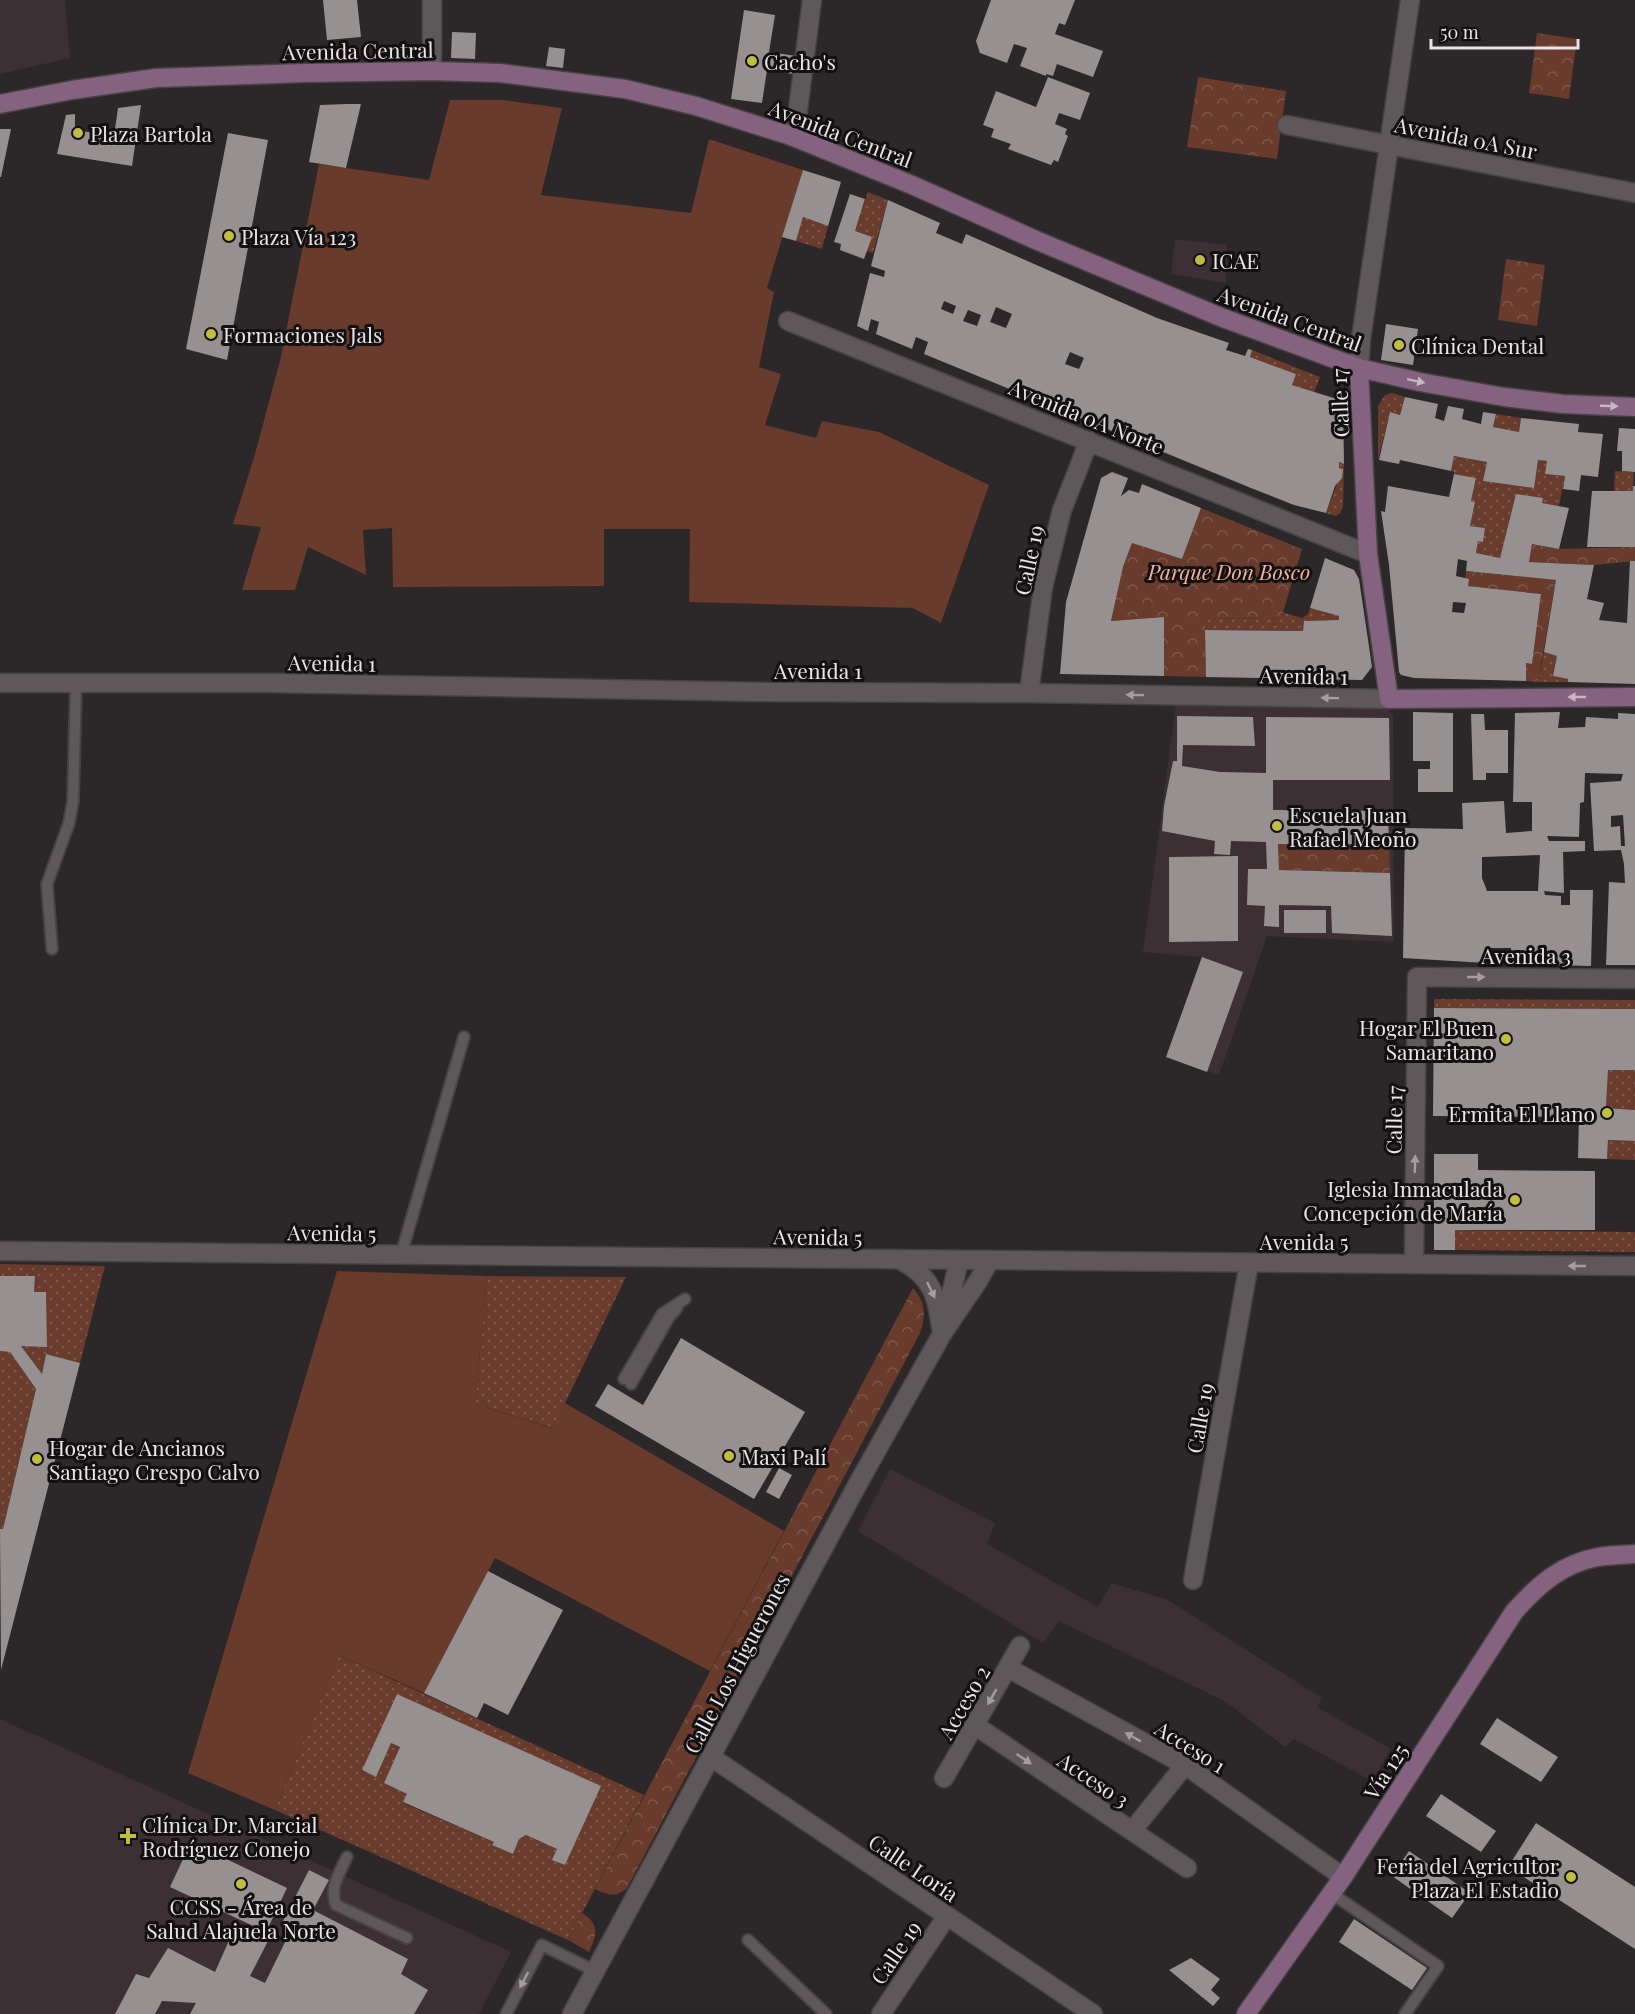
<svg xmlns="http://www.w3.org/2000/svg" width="1635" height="2014" font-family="'Playfair Display',serif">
	<defs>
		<pattern id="park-crowns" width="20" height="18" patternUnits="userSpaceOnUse" patternTransform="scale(1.5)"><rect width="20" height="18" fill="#683b2c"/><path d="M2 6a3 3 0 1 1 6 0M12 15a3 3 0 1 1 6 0" fill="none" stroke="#7e574b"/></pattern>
		<pattern id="garden-dots" width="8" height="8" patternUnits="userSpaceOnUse" patternTransform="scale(1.5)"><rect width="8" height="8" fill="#683b2c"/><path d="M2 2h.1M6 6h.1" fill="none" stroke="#7e574b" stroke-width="1.8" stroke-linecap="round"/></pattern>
	</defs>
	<rect width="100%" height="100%" fill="#2c2729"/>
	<path fill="#3c3034" d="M0 0H65L70 58 0 74Z
		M1175 239 1227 245 1226 283 1171 274Z
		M1176 703 1385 706 1393 715 1394 942 1267 936 1219 1075 1166 1057 1201 957 1143 952Z
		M890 1469 995 1523 987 1544 1098 1607 1112 1583 1168 1600 1322 1698 1317 1707 1391 1749 1372 1781 1294 1739 1285 1747 1226 1702 1059 1621 1043 1643 858 1531Z
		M0 1719 511 1952 479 2014H0Z"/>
	<path fill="#683b2c" d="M450 100H503L562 108 541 195 691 213 709 139 803 170 767 288 774 292 759 367 781 374 765 425 816 438 822 421 879 432 989 485 941 623 913 608 689 602 690 529H604V586L393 587 392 528 363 530 366 575 308 547 295 590H242L261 527 233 524 255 454 281 357 319 164 429 180Z
		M337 1271 487 1276 475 1404 552 1428 565 1403 784 1531 710 1671 495 1558 424 1693 339 1655 275 1810 188 1773Z"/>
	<path fill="url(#park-crowns)" d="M1537 33 1577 39 1569 99 1529 93Z
		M1198 77 1286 91 1277 159 1187 147Z
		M1506 259 1545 265 1537 326 1498 320Z
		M1201 508 1302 549 1281 619 1205 618 1206 677 1164 676V617L1111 621 1123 567 1132 543 1182 559Z
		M1532 544 1559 549 1635 547V561L1594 565 1529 562Z
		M1466 571 1556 580 1538 682 1526 681V663L1532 664 1541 594 1468 586 1469 579 1465 578Z
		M1278 844 1389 845 1390 873 1279 870Z
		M913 1288C926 1303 926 1315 920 1333L627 1888C616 1898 608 1895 595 1889Z
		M582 1913C600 1924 597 1935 589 1952L568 1940Z"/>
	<path fill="url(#garden-dots)" fill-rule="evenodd" d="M868 192 888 200 873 253 867 251 855 231Z
		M803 217 828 226 822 249 796 241Z
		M1252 350 1320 377 1314 392 1292 385 1296 374 1250 357Z
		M1392 393 1405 397 1400 415 1390 412 1378 460V406L1385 395Z
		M1496 414 1521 418 1519 432 1493 427Z
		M1454 456 1487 462 1483 481 1533 488 1538 460 1547 461 1546 474 1565 476 1559 506 1542 503 1516 494 1500 558 1476 553 1478 541H1483L1485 528 1470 526 1475 502 1471 501 1476 478 1454 474V472L1451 471Z
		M1339 462 1344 464 1343 507 1340 513 1336 516 1326 513 1343 469 1339 468Z
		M1615 471 1634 472 1633 491H1614Z
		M1310 608 1339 616V620L1304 621 1303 631 1205 630V618L1281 619 1282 612 1302 618 1308 614Z
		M1544 652 1557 656 1553 676 1568 679V682H1538Z
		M1434 999 1635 1000V1009L1434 1008Z
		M1608 1070H1635V1110L1606 1108Z
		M1608 1140 1635 1141V1160L1607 1159Z
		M1455 1230 1635 1232V1252L1455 1250Z
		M0 1264 105 1266 80 1363 46 1354 42 1374 21 1346 34 1292 35 1276H0Z
		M487 1276 626 1277 553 1428 475 1404Z
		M0 1351 10 1352 36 1389 3 1529H0Z
		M339 1655 644 1795 568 1940 275 1810ZM397 1694 600 1786 565 1865 553 1860 557 1849 526 1835 519 1839 513 1854 492 1845 494 1842 403 1803 407 1794 384 1783 400 1747 391 1743 376 1776 362 1771Z"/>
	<path fill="#979090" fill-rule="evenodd" d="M323 0H357L361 37 327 40Z
		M991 0H1075L1065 25 1059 23 1055 34 1103 51 1093 77 1057 64 1053 76 1046 74V76L1020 66 1027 48 1014 44 1007 63 980 53 976 41Z
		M744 10 775 15 769 52 796 56 793 74 767 70 762 103 731 99Z
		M452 32 476 33 475 59 451 58Z
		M549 47 565 49 563 68 546 66Z
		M1048 77 1090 93 1080 120 1059 113 1055 124 1067 129 1065 134 1068 136 1058 162 1054 160 1051 165 1008 149 1011 144 991 137 994 129 983 125 996 91 1036 107Z
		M347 104H361L346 168 309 162 320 105Z
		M141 105 132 166 57 154 66 115 75 114V130L114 136 118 108Z
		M0 129H11L1 177H0Z
		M228 133 268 140 227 360 186 349Z
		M803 170 841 182 828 226 803 217 796 241 782 237Z
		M850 194 865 199 855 231 872 237 864 259 840 250 841 244 834 242Z
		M888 200 940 223 936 233 962 244 966 234 1157 318 1229 343 1226 350 1245 356 1248 349 1252 350 1250 357 1296 374 1292 385 1340 400 1343 406 1344 464 1339 462V468L1343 469 1342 478 1335 486 1326 513 1294 505 1251 488 924 354 928 342 916 337 912 349 876 334 879 322 871 319 868 331 857 326 870 273 884 277 885 271 871 266ZM944 301 956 306 953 314 941 309ZM996 307 1012 314 1006 328 990 322ZM968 310 981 315 977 326 963 321ZM1070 352 1084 358 1079 369 1065 364Z
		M1386 324 1418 329 1413 365 1381 360Z
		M1405 397 1438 404 1435 418 1444 421 1448 406 1464 409 1462 419 1481 424 1483 412 1496 414 1493 427 1519 432 1521 418 1579 424 1578 432 1603 434 1598 477 1581 475 1579 491 1563 489 1565 476 1545 474 1547 461 1538 460 1534 488 1483 481 1487 462 1454 456 1451 471 1400 460 1399 464 1379 460 1390 412 1400 415Z
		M1619 428 1635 429V472L1622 471V451H1617Z
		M1112 472 1128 478 1121 496 1129 490 1139 493 1142 484 1201 508 1182 559 1132 543 1123 567 1111 621 1164 617V676L1060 674 1066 602 1101 478Z
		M1454 474 1476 478 1471 501 1475 502 1470 526 1485 528 1483 542 1478 541 1476 553 1500 558 1516 494 1543 498 1542 503 1569 508 1559 549 1532 544 1529 562 1594 565 1587 599 1604 603 1599 620 1627 623 1630 561H1635V684L1568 682V679L1553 676 1557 656 1544 652 1556 580 1466 571 1467 561 1458 559 1456 576 1469 579 1468 586 1541 594 1532 664 1526 663V681L1414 678 1401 675 1399 672 1389 565 1381 511 1385 512 1388 486 1449 497ZM1453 602 1466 603 1464 613 1452 612Z
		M1633 486H1635V547H1587L1592 491H1633Z
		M1325 558 1354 570 1359 579 1372 667 1362 680 1206 677 1205 630 1303 631 1304 621 1339 620V616L1310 608Z
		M1413 712 1453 713V792H1418V769H1430V761H1413Z
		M1560 712 1558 728 1585 727 1586 717 1618 719V713L1635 714V965H1606L1609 882 1625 883 1624 864 1621 850 1594 851 1590 783 1621 781 1623 774 1585 773 1584 802 1580 803 1579 837 1547 836 1549 841H1585V851L1563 852 1564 893 1544 891 1545 895 1561 896V905H1570V890H1593L1591 966 1510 964 1511 948H1485L1486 963 1403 958 1405 828 1463 829 1462 803 1504 801 1506 833 1532 831V802H1513L1515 713ZM1623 815 1625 846H1621L1620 826 1611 827V816ZM1540 855 1538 891H1487L1482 878V857Z
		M1471 714H1484L1485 730H1508V773H1486V780H1473Z
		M1177 716 1253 717 1255 746 1183 745 1182 766 1220 772 1266 773V717L1389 718 1390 780H1273V810L1388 811 1389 845 1278 844 1279 870 1390 873 1392 936 1332 933 1331 906 1279 905V927L1264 926 1265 906 1247 905 1248 869H1267L1266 842 1231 841 1230 855 1214 854 1215 841 1162 831 1164 806 1173 761H1177Z
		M1238 856V941L1169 942V857Z
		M1284 910H1326V933H1284Z
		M1202 957 1243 972 1207 1072 1166 1057Z
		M1434 1008 1635 1009V1070H1608L1606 1108 1635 1110V1141L1608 1140 1607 1159 1578 1158 1579 1117 1433 1116Z
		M1434 1154H1478V1170L1595 1171V1230H1455V1250H1434Z
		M0 1276H35L34 1292H46L47 1347 21 1346 42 1374 46 1354 80 1363 1 1670 0 1529H3L36 1389 10 1352 0 1351Z
		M681 1338 805 1412 754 1499 595 1406 608 1384 643 1405Z
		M779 1468 792 1475 779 1499 766 1492Z
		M488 1571 563 1610 508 1715 484 1703 477 1718 424 1693Z
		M397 1694 601 1786 565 1865 552 1860 557 1849 526 1835 519 1839 513 1854 492 1845 494 1842 403 1802 407 1794 384 1783 400 1747 391 1743 376 1777 362 1770Z
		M1497 1718 1558 1757 1541 1782 1480 1744Z
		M1441 1794 1496 1831 1481 1852 1426 1816Z
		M1536 1823 1635 1887V1949L1508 1867Z
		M191 1842 287 1888 266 1932 170 1887Z
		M1409 1851 1470 1893 1452 1918 1392 1876Z
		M309 1870 329 1880 313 1910 408 1959 401 1974 428 1990 414 2014H190L196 2003 162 2001 155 2014H115L136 1974 149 1978 168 1948 215 1972 236 1925 268 1941 250 1976 265 1983 291 1930 281 1925Z
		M1354 1919 1427 1968 1412 1990 1339 1942Z
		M1191 1958 1220 1979 1211 1990 1220 1998 1213 2006 1169 1970Z"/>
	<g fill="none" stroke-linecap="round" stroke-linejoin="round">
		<g stroke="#474344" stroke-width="14">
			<path id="service" d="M52 949 47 884 69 823 73 801 76 683
				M401 1255 464 1037
				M624 1379 662 1314 685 1299
				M631 1384 669 1317 677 1308
				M347 1857C340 1872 329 1888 336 1905L407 1938
				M1331 1893 1438 1966 1405 2014
				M748 1940 826 2014
				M506 2014 542 1945 595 1971"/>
		</g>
		<g stroke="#474344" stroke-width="21">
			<path id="minor" d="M432 71V0
				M1287 125 1635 193
				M791 136 797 117 812 0
				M788 321 1368 554
				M1359 368 1361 339 1410 0
				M0 683H274L762 692 1029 693 1389 699
				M1029 693 1043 587 1062 510 1089 441
				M900 1260C934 1277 937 1298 942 1334
				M1414 1264 1417 977 1635 979
				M945 1320 959 1260
				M1193 1580 1249 1263
				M1008 1668 1185 1765 1343 1877
				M976 1726 1187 1868
				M711 1757 1093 2014
				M944 1778 1020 1646
				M1132 1831 1185 1765
				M572 2014 860 1480 942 1334 978 1281 990 1260
				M881 2014 947 1916"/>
		</g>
		<g stroke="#474344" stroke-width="21">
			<path id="tertiary" d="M0 1251 1635 1266"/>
		</g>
		<g stroke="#474344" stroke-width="21">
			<path id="secondary" d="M0 104 72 90 156 78 304 73 432 71 500 73 625 89 696 106 791 136 912 185 1038 241 1223 318 1359 368 1420 382 1504 397 1563 404 1635 407
				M1359 368 1368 554 1389 699 1635 697
				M1246 2014 1343 1877 1514 1612C1538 1585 1561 1564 1598 1557 1610 1555 1623 1555 1635 1554"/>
		</g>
		<use href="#service" stroke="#5e585a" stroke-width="10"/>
		<use href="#minor" stroke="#5e585a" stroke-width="18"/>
		<use href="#tertiary" stroke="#5e585a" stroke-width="18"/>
		<use href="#secondary" stroke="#856280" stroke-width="18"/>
	</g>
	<defs><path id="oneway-solid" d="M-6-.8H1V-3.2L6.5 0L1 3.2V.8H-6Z" transform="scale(1.5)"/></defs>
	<g fill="#c6b7c3">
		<use href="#oneway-solid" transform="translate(1416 381) rotate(12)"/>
		<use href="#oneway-solid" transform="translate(1609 406) rotate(2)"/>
		<use href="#oneway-solid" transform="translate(1577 697) rotate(180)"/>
	</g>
	<g fill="#a49ea0">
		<use href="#oneway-solid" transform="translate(1135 695) rotate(-179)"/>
		<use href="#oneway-solid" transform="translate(1330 698) rotate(-179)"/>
		<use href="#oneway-solid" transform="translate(1476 977)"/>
		<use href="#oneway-solid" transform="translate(1415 1164) rotate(-89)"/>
		<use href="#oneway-solid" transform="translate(1577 1266) rotate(-180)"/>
		<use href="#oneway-solid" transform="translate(931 1290) rotate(64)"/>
		<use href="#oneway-solid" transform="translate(992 1697) rotate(119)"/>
		<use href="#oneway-solid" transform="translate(1133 1737) rotate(-151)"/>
		<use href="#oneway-solid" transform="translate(1024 1759) rotate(34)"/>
		<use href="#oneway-solid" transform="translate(524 1980) rotate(118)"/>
	</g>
	<g fill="#c0be40" stroke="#131011" stroke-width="2">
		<circle cx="752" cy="61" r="6"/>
		<circle cx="78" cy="133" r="6"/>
		<circle cx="229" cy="236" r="6"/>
		<circle cx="1200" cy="260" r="6"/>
		<circle cx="211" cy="334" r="6"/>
		<circle cx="1399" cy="345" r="6"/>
		<circle cx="1277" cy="826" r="6"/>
		<circle cx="1506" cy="1039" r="6"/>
		<circle cx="1607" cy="1113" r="6"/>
		<circle cx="1515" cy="1200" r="6"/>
		<circle cx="729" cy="1456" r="6"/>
		<circle cx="37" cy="1459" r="6"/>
		<path d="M125 1827h6v6h6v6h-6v6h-6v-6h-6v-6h6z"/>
		<circle cx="1571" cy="1877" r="6"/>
		<circle cx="241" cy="1884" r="6"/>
	</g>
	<g text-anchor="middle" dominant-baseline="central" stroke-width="6" stroke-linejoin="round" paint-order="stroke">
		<g font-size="21" fill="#e9e5e7" stroke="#131011">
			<text transform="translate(358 50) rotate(-1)">Avenida Central</text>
			<text transform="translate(841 133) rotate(21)">Avenida Central</text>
			<text transform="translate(1466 137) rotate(11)">Avenida 0A Sur</text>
			<text transform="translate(1290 318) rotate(20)">Avenida Central</text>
			<text transform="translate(1339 403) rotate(-92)">Calle 17</text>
			<text transform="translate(1087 416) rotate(22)">Avenida 0A Norte</text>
			<text transform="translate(1028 560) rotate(-78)">Calle 19</text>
			<text transform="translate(332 662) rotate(1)">Avenida 1</text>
			<text x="818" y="670">Avenida 1</text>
			<text transform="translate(1304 675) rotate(1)">Avenida 1</text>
			<text x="1526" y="955">Avenida 3</text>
			<text transform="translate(1393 1120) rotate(-89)">Calle 17</text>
			<text transform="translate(332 1232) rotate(1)">Avenida 5</text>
			<text transform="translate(818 1236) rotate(1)">Avenida 5</text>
			<text x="1304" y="1241">Avenida 5</text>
			<text transform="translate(1199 1418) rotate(-80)">Calle 19</text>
			<text transform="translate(736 1663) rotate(-62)">Calle Los Higuerones</text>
			<text transform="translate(963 1702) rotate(-60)">Acceso 2</text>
			<text transform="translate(1191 1746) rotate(32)">Acceso 1</text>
			<text transform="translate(1385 1771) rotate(-57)">Vía 125</text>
			<text transform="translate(1094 1779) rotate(34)">Acceso 3</text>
			<text transform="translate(914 1867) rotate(34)">Calle Loría</text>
			<text transform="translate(895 1952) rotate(-56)">Calle 19</text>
		</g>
		<g font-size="21" fill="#e9e5e7" stroke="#131011" text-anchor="start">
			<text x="764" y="61">Cacho's</text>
			<text x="90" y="133">Plaza Bartola</text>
			<text x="241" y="236">Plaza Vía 123</text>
			<text x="1212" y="260">ICAE</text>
			<text x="223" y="334">Formaciones Jals</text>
			<text x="1411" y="345">Clínica Dental</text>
			<text x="1289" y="814">Escuela Juan<tspan x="1289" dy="24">Rafael Meoño</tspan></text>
			<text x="1494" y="1027" text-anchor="end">Hogar El Buen<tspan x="1494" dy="24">Samaritano</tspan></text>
			<text x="1595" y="1113" text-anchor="end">Ermita El Llano</text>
			<text x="1503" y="1188" text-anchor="end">Iglesia Inmaculada<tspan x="1503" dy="24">Concepción de María</tspan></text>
			<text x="49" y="1447">Hogar de Ancianos<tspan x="49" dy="24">Santiago Crespo Calvo</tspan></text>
			<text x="741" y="1456">Maxi Palí</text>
			<text x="142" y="1824">Clínica Dr. Marcial<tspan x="142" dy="24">Rodríguez Conejo</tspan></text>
			<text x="1559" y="1865" text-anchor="end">Feria del Agricultor<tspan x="1559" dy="24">Plaza El Estadio</tspan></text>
			<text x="241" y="1906" text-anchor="middle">CCSS - Área de<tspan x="241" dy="24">Salud Alajuela Norte</tspan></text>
		</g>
		<g font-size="21" font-style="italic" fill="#f5b29c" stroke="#131011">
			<text x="1229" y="571">Parque Don Bosco</text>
		</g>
	</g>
	<path d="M1431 39v9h147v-9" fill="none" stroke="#e9e5e7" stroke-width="3"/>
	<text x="1440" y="39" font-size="18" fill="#e9e5e7" stroke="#131011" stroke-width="4.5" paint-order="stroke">50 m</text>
</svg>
